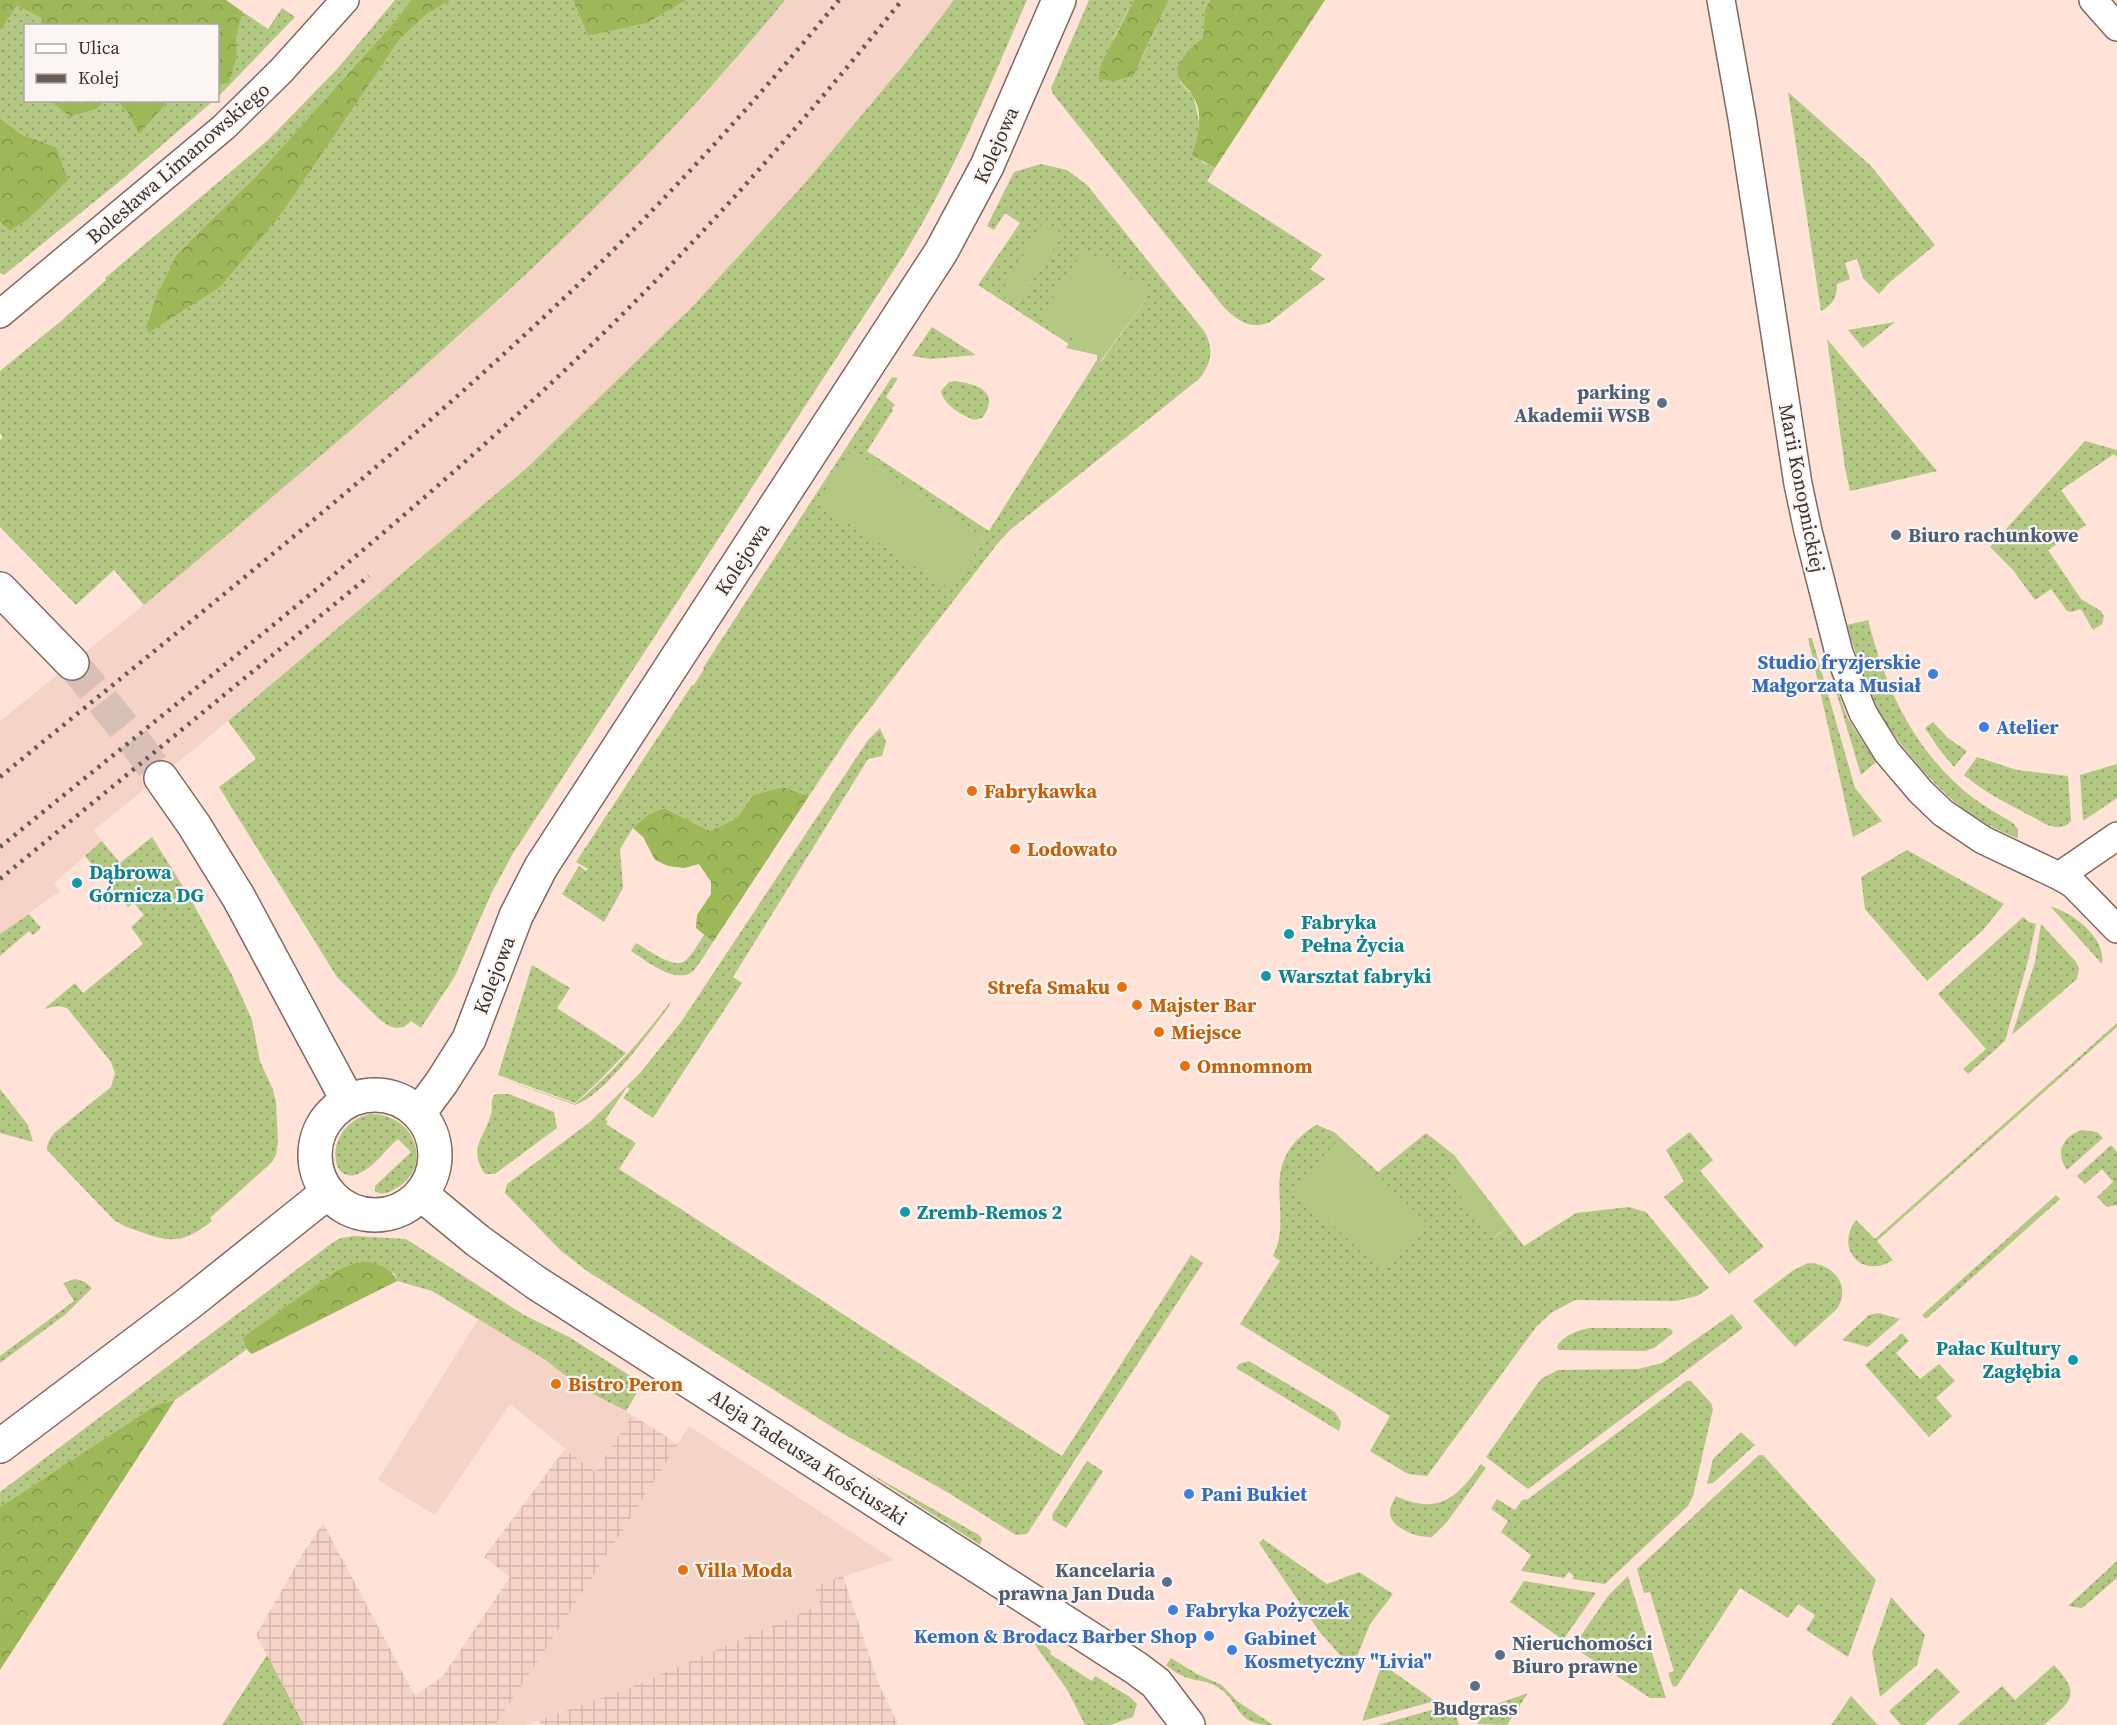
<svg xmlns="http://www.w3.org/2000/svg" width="2117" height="1725" font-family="'Source Serif 4',serif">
	<defs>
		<pattern id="industrial-grid" width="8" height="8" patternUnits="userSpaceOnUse" patternTransform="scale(1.5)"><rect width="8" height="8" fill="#f6d3c7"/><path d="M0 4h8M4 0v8" fill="none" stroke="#d4b6ab"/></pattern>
		<pattern id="grass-dots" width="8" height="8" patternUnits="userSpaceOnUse" patternTransform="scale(1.5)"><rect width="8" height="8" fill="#b3c883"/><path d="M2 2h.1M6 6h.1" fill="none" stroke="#93a36c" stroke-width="1.8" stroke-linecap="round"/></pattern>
		<pattern id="forest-crowns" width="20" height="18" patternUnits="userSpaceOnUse" patternTransform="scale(1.5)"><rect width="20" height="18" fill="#9db858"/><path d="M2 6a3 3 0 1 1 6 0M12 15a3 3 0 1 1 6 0" fill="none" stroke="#819649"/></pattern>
	</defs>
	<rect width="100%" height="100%" fill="#ffe3d9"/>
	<path fill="#f6d3c7" d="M785 0H954L911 56 805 183 694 305 574 423 530 465 198 746 94 830 102 841 54 883 60 891 0 934V721L144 605 462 334 621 181 734 62Z
		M479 1318 544 1359 583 1389 632 1415 594 1472 510 1404 435 1515 378 1480Z
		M689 1426 894 1560 814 1586 820 1605 627 1689 526 1725H495L540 1658Z"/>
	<path fill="url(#industrial-grid)" d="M632 1415 678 1444 540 1658 495 1725H304L256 1635 302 1555 323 1523 415 1696 443 1676 510 1577 484 1557 565 1449 595 1472Z
		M843 1576 878 1682 898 1725H541L539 1720 627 1689 820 1605 814 1586Z"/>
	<path fill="url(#grass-dots)" fill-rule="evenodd" d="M395 0H411L396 20 258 174 177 254 255 244 282 213 400 39 427 14 451 0H573L588 36 647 23 687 0H785C599 229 368 416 144 605L114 570 76 605 0 527V440L3 437 0 433V371L61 321 106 280 105 278 268 140 338 68Z
		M954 0H1027C989 87 953 175 903 256L512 855 491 894 455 976 421 1028 411 1021 404 1027 396 1028 389 1026 380 1020 337 977 219 787 256 759 228 721 530 465 694 305 805 183 911 56Z
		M1089 0H1134L1113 39 1141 60 1169 0H1210L1205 9 1203 38 1189 49 1180 82 1194 97 1199 122 1197 143 1202 162 1215 168 1207 181 1322 255 1310 269 1325 279 1270 322C1250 331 1235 319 1222 305L1053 94 1051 88Z
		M17 6 41 18 40 25 26 26V100L50 101 70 117 97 109 104 101H117L129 114 162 107 168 101H213L125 177 4 275 0 273V222L10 231 27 220 56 147 21 134 0 118V31Z
		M282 8 295 17 218 97V86L229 81 237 58 236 38 243 12 268 29Z
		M1788 92 1871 166 1935 245 1890 282 1879 294 1863 278 1857 259 1845 263 1850 279 1837 284C1837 297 1833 305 1821 311Z
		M1041 164 1067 170 1087 185 1204 331C1214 348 1212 364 1199 379L1010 530 998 543 851 733 809 796 783 787 753 795 737 818 710 831 664 808 649 814 633 828 620 849 623 888 604 922 562 894 579 866 586 871 588 869 576 862 692 685H694L704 669 703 668 892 377 898 378 886 397 895 405 892 408 893 410 867 451 989 531 1097 360 1101 362 1145 301 1142 298 1075 336 1069 344 978 285 1020 223 1005 213 994 230 987 226 1014 172ZM1043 222 1062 235 1017 304 1001 294ZM851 450 984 538 952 590Z
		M1895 322 1863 348 1848 330Z
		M932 327 976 355 931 359 912 356Z
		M1827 339 1937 471 1850 491 1845 468Z
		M954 381C976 384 1002 391 982 418L974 420C961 414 944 406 941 391L949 382Z
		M2085 441 2117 450V457L2114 454 2061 490 2086 525 2048 550 2081 599 2101 611 2104 617 2102 624 2093 630 2081 609 2072 612 2067 611 2051 589 2035 600 2013 570 1990 547Z
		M1868 620C1885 685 1909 741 1960 787 1976 802 1995 812 2013 823L2018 829V838C1970 822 1936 788 1905 749 1894 735 1882 720 1875 703 1863 679 1855 652 1847 625Z
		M1808 638H1812L1855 788 1882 821 1853 837Z
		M1828 665 1848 719 1876 762 1861 775Z
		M1933 722 1948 738 1967 751 1954 767 1939 749 1925 728Z
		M880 728 886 742 882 756 868 759 733 977 742 983 653 1118 623 1098 630 1089 627 1087 605 1120 608 1121 606 1124 636 1143 619 1169 1062 1456 1191 1255 1203 1263 1027 1534 1016 1535 947 1492 840 1432 587 1271 560 1250 505 1193 507 1184 590 1122 640 1073 681 1022 868 740Z
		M1977 757 2017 770 2068 776 2071 821C2067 826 2061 828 2055 827 2046 826 2037 819 2029 815 2006 803 1984 792 1964 775Z
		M2117 764V798L2083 821 2080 775Z
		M152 837 189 896 232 975 252 1020 260 1061 273 1090 276 1102 278 1142 276 1155 271 1163 210 1218 212 1221C185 1242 173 1244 141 1232 132 1229 123 1226 114 1220L47 1150C47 1143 50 1139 54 1133L111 1087 115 1073 111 1062 67 1008 58 1006 44 1009 75 983 83 993 143 944 131 927 144 915 134 903 128 907 85 856 102 841 120 863Z
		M1907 850 2004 904 1983 930 1927 981 1865 909 1861 877Z
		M2050 906C2073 913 2106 937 2102 964Z
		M29 914 41 928 33 935 29 931 0 956V934Z
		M2023 917 2029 922 2036 924 2028 961 2005 1041 1968 1074 1963 1069 1986 1049 1938 994Z
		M2041 924 2076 962 2079 968 2077 979 2012 1035 2035 962Z
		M704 935 713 942C707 951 701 962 694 970 678 987 645 960 631 951L636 943C647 949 672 968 683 962 692 957 698 943 704 935Z
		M532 965 570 988 557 1008 626 1053 596 1084 575 1103 498 1075Z
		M671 1001 668 1008C648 1034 605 1095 575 1105L497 1077 575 1104C612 1074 642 1039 671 1001Z
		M2117 1023V1027L1877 1241 1893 1260C1863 1280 1834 1249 1856 1220L1875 1239Z
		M0 1089 28 1125 33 1142 0 1133Z
		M499 1094H509L554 1112 557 1128 495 1174H485C467 1147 485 1138 491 1114 493 1107 490 1102 494 1095Z
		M370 1114C417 1113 435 1170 393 1190 387 1194 381 1195 375 1191V1186L411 1152 398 1139C386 1149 375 1166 360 1173 328 1189 323 1125 370 1114Z
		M1317 1125 1334 1132 1378 1172 1426 1133 1454 1155 1524 1246 1576 1213 1629 1207 1646 1212 1709 1288 1697 1296 1676 1301 1575 1300 1551 1313 1536 1327 1427 1476 1408 1474 1370 1451 1390 1416 1240 1324 1280 1261 1273 1256C1293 1216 1262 1175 1298 1139 1304 1134 1309 1128 1317 1125ZM1463 1170 1508 1227 1494 1238 1449 1181Z
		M2082 1130 2097 1132 2103 1138 2067 1170C2055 1153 2062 1136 2082 1130Z
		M1690 1132 1713 1160 1700 1171 1764 1247 1729 1274 1664 1197 1684 1181 1666 1150Z
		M2111 1145 2117 1152V1205L2107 1207 2097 1197 2113 1182 2102 1169 2085 1184 2077 1176Z
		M2056 1195 2060 1199 1926 1319 1922 1315Z
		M354 1236 406 1239 524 1315 569 1337 640 1382 639 1389 626 1411 583 1389 544 1359 432 1291 397 1281 394 1273 279 1312 243 1337V1343L246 1350 175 1400 156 1405 0 1507V1492L332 1243 341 1238Z
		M1808 1263C1833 1263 1852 1286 1837 1309L1795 1347 1753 1301 1792 1271Z
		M75 1279 85 1282 92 1288 66 1314 0 1363V1356L74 1301 63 1283Z
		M1878 1313 1900 1319 1868 1347 1842 1340 1869 1315Z
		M1732 1314 1743 1328 1528 1489 1486 1457 1541 1379 1558 1370 1638 1369 1662 1363Z
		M1589 1328H1667L1671 1329 1673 1333 1654 1348 1645 1351 1558 1350 1557 1346C1564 1335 1577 1331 1589 1328Z
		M1902 1333 1909 1341 1896 1353 1920 1379 1939 1364 1955 1381 1936 1398 1952 1416 1929 1437 1865 1365Z
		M1249 1361 1335 1412 1341 1422 1339 1431 1236 1368 1239 1364Z
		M1687 1381H1691L1711 1403 1713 1409 1693 1496 1688 1506 1605 1584 1572 1579 1574 1576 1569 1572 1564 1578 1521 1571 1531 1555 1501 1532 1508 1521 1491 1509 1497 1499 1515 1510 1522 1500 1528 1499Z
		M1741 1432 1755 1445 1713 1483 1707 1484 1713 1459Z
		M1759 1455H1763L1876 1580 1848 1657 1806 1630 1815 1615 1798 1604 1788 1618 1740 1588 1677 1686 1673 1687 1668 1673 1674 1671 1650 1592 1644 1593 1637 1569Z
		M1087 1461 1103 1471 1066 1528 1053 1520 1052 1515Z
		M1481 1464 1486 1468 1447 1522 1432 1537C1419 1538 1394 1530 1390 1515 1389 1508 1393 1502 1396 1496 1438 1516 1458 1497 1481 1464Z
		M864 1470 979 1535 982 1539 980 1545Z
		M1263 1539 1327 1584 1359 1572 1393 1594 1370 1624 1352 1669 1319 1631 1259 1543Z
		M2117 1561V1578L2082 1608 2068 1606Z
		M1628 1576 1666 1698H1650L1573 1647 1608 1596Z
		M1524 1581 1596 1593 1563 1640 1510 1602Z
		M1891 1597 1925 1635 1917 1665 1880 1697 1872 1652Z
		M1034 1638 1051 1651 1050 1654 1092 1681 1095 1676 1130 1697 1137 1704 1133 1717 1110 1725H1085L1068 1691 1036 1646Z
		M267 1655 304 1725H222Z
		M1171 1658 1197 1674 1222 1685 1237 1701 1273 1725C1231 1725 1243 1700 1214 1685 1206 1681 1199 1681 1191 1679 1181 1676 1173 1671 1166 1665Z
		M1382 1664 1435 1701 1362 1721Z
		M2054 1665C2083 1696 2070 1701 2044 1725H1957L2002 1686 2015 1700Z
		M1937 1668 1960 1692 1924 1725H1901L1889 1711Z
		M1528 1693 1507 1725 1477 1724 1488 1707Z
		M1851 1696 1878 1725H1831Z
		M1442 1707 1457 1718 1459 1725H1378Z"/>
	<path fill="url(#forest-crowns)" d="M0 0H226L243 12 236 38 237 58 229 82 218 86V26L40 25 41 18 17 6 0 31Z
		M411 0H451L427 14 400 39 282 213 220 287 148 333 147 325 157 295 177 254 258 174 396 20Z
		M573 0H687L647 23 588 36Z
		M1134 0H1169L1133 76 1114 81 1099 79 1101 64Z
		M1210 0H1325L1215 168 1192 155C1198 139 1204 111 1193 96 1183 81 1181 88 1177 68L1189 49 1203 38 1205 9Z
		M50 101H104L97 109 70 117Z
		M117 101H168L139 134 129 114Z
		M0 118 21 134 56 147 68 180 27 220 10 231 0 222Z
		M783 787 809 796 713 942 696 928 697 915 711 894V882L699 864 684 868 668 866 655 860 643 837 633 828 649 814 664 808 710 831 737 818 753 795Z
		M370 1262C382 1266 391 1269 397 1281L252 1354C245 1349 243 1345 243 1337L338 1270 356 1263Z
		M175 1400 0 1670V1507L156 1405Z"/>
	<path fill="#b3c883" d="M1043 221 1063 234 1017 304 1000 294Z
		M1085 249 1148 290 1142 298 1145 301 1100 362 1097 360V355L1066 348 1074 336 1066 335 1039 318Z
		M851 450 984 538 952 590 817 503Z
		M1337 1141 1426 1222 1383 1271 1293 1189Z
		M1464 1169 1508 1227 1493 1238 1449 1181Z"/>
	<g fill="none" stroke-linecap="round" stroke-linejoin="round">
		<path stroke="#d8bfb7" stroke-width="33" stroke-dasharray="33 16" stroke-linecap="butt" d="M72 663 130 735 161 778"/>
		<g stroke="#816860" stroke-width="30">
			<path id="street" d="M1721 0 1742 118 1798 484 1808 531 1839 653 1863 713 1887 752 1921 792 1943 813 1983 840 2059 876 2073 884 2117 929
				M2093 0 2117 27
				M0 314 224 127 281 71 345 0
				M2059 876 2117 836"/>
		</g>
		<g stroke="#816860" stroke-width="36">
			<path id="secondary" d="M0 589 72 663
				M161 778 194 825 239 898 348 1101
				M315 1155a60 60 0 1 1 120 0a60 60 0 1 1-120 0Z
				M419 1113 442 1082 469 1039 516 916 541 867 941 252 987 166 1059 0
				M421 1194 478 1241 535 1282 1136 1668 1156 1683 1188 1725
				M0 1446 188 1304 328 1192"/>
		</g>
		<use href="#street" stroke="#fff" stroke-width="27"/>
		<use href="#secondary" stroke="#fff" stroke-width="33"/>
		<path stroke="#695a54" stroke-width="4.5" stroke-dasharray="3 6" stroke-linecap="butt" d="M0 777C184 626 371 479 545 316 650 218 748 111 839 0
			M0 847C190 692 384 541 562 373 685 257 797 131 902 0
			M0 879 369 576"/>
	</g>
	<g fill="#5c6f8a" stroke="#fbf6f3" stroke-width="2">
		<circle cx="1662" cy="403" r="6"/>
		<circle cx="1896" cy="535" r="6"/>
		<circle cx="1167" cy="1582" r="6"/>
		<circle cx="1500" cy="1655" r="6"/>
		<circle cx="1475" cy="1686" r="6"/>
	</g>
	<g fill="#3f7fe0" stroke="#fbf6f3" stroke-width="2">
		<circle cx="1933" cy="674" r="6"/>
		<circle cx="1984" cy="727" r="6"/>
		<circle cx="1189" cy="1494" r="6"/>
		<circle cx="1173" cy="1610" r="6"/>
		<circle cx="1209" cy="1636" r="6"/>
		<circle cx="1232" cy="1650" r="6"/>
	</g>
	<g fill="#e8710a" stroke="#fbf6f3" stroke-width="2">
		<circle cx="972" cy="791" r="6"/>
		<circle cx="1015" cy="849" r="6"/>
		<circle cx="1122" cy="987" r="6"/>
		<circle cx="1137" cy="1005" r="6"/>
		<circle cx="1159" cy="1032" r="6"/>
		<circle cx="1185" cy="1066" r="6"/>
		<circle cx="556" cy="1384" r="6"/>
		<circle cx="683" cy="1570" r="6"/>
	</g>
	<g fill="#0f9aa8" stroke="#fbf6f3" stroke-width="2">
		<circle cx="77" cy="883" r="6"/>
		<circle cx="1289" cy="934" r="6"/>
		<circle cx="1266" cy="976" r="6"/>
		<circle cx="905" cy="1212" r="6"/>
		<circle cx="2073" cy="1360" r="6"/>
	</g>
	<g text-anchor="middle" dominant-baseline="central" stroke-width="4.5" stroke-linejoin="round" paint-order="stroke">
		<g font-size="20" fill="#3c312d" stroke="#fbf6f3">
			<text transform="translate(996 145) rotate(-66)">Kolejowa</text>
			<text transform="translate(178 163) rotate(-41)">Bolesława Limanowskiego</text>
			<text transform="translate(1802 488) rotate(79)">Marii Konopnickiej</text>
			<text transform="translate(742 559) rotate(-57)">Kolejowa</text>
			<text transform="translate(494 975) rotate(-69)">Kolejowa</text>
			<text transform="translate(808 1457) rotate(33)">Aleja Tadeusza Kościuszki</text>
		</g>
		<g font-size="20" font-weight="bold" fill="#4e5e75" stroke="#fbf6f3" text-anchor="end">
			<text x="1650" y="392">parking<tspan x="1650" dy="23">Akademii WSB</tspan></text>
			<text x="1908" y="535" text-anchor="start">Biuro rachunkowe</text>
			<text x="1155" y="1570">Kancelaria<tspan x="1155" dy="23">prawna Jan Duda</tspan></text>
			<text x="1512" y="1643" text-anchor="start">Nieruchomości<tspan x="1512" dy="23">Biuro prawne</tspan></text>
			<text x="1475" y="1708" text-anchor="middle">Budgrass</text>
		</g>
		<g font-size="20" font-weight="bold" fill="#366cbe" stroke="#fbf6f3" text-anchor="start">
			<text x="1921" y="662" text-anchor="end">Studio fryzjerskie<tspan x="1921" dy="23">Małgorzata Musiał</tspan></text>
			<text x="1996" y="727">Atelier</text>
			<text x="1201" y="1494">Pani Bukiet</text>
			<text x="1185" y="1610">Fabryka Pożyczek</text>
			<text x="1197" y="1636" text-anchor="end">Kemon &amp; Brodacz Barber Shop</text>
			<text x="1244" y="1638">Gabinet<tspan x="1244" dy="23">Kosmetyczny "Livia"</tspan></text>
		</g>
		<g font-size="20" font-weight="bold" fill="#c56008" stroke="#fbf6f3" text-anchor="start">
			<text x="984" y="791">Fabrykawka</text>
			<text x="1027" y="849">Lodowato</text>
			<text x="1110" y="987" text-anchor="end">Strefa Smaku</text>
			<text x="1149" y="1005">Majster Bar</text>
			<text x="1171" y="1032">Miejsce</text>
			<text x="1197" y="1066">Omnomnom</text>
			<text x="568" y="1384">Bistro Peron</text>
			<text x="695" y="1570">Villa Moda</text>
		</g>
		<g font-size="20" font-weight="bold" fill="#0d838f" stroke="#fbf6f3" text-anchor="start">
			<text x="89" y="872">Dąbrowa<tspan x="89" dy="23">Górnicza DG</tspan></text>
			<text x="1301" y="922">Fabryka<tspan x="1301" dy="23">Pełna Życia</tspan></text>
			<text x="1278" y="976">Warsztat fabryki</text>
			<text x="917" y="1212">Zremb-Remos 2</text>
			<text x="2061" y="1348" text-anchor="end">Pałac Kultury<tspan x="2061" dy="23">Zagłębia</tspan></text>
		</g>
	</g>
	<rect x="24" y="24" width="195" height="78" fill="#fbf6f3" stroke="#afa7a4" stroke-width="1.5"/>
	<rect x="36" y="44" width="30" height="9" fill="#ffffff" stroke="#afa7a4" stroke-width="1.5"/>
	<text x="78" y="54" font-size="18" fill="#3c312d">Ulica</text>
	<rect x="36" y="74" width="30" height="9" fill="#695a54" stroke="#afa7a4" stroke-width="1.5"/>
	<text x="78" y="84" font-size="18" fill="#3c312d">Kolej</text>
</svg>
